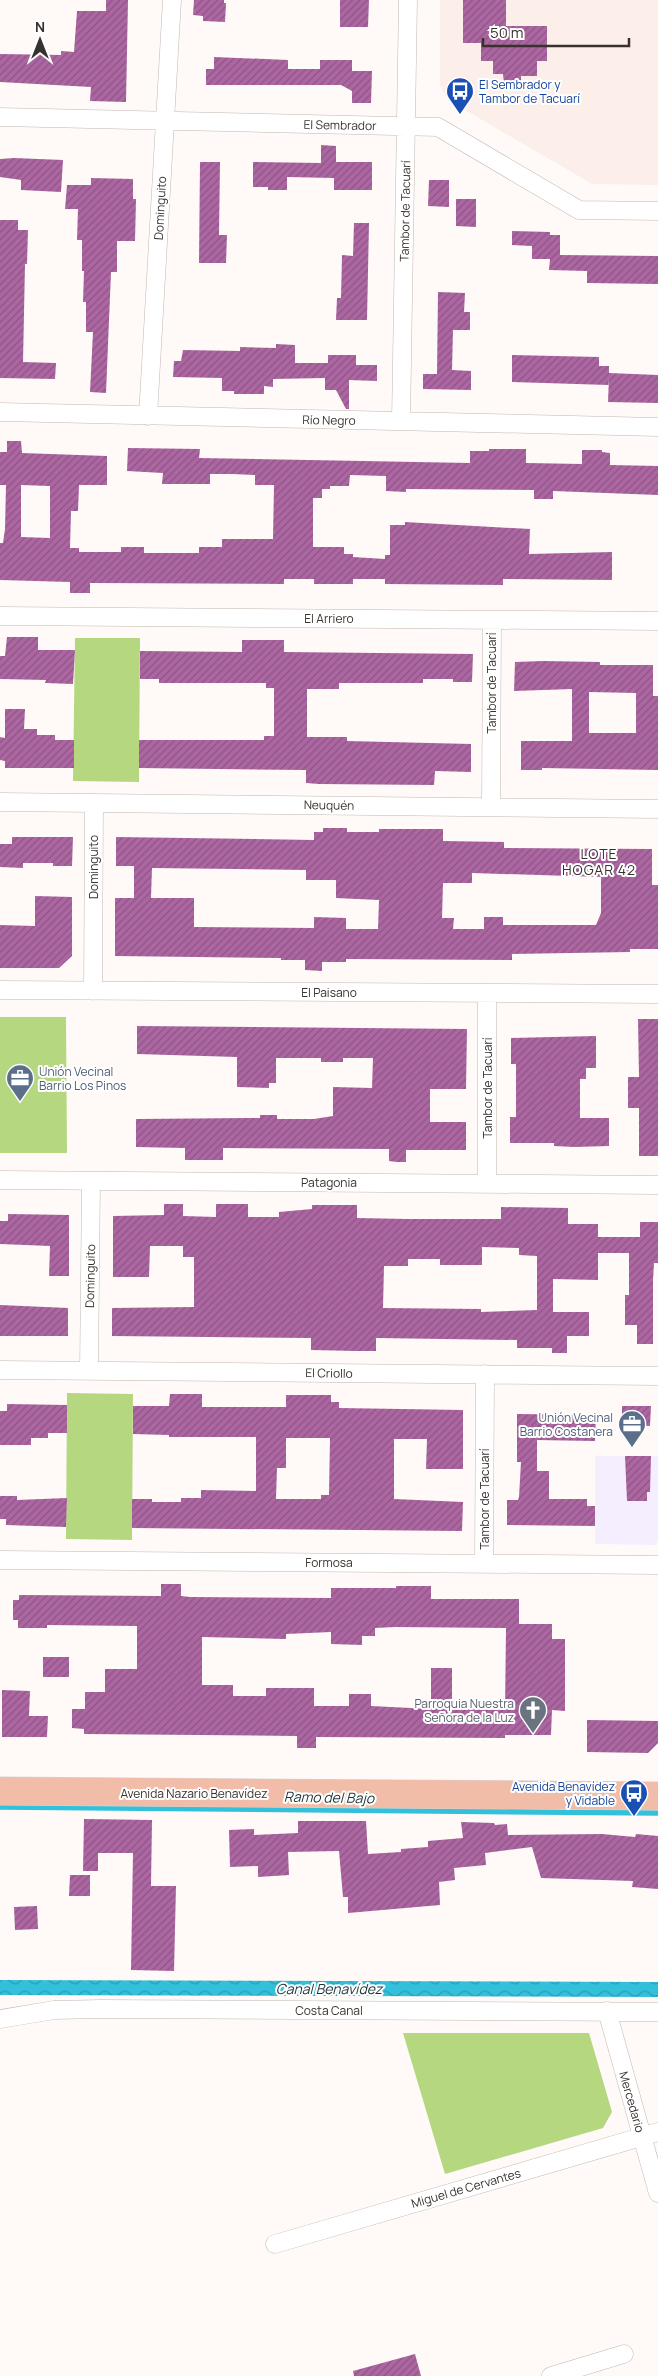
<svg xmlns="http://www.w3.org/2000/svg" width="658" height="2376" font-family="Manrope,sans-serif">
	<defs>
		<pattern id="water-waves" width="16" height="10" patternUnits="userSpaceOnUse" patternTransform="scale(1.25)"><rect width="16" height="10" fill="#33c0db"/><path d="M0 5q4-4 8 0t8 0" fill="none" stroke="#2c9db2"/></pattern>
		<pattern id="building-hatch" width="6" height="6" patternUnits="userSpaceOnUse" patternTransform="scale(1.25)"><rect width="6" height="6" fill="#ac66a2"/><path d="M-1 1l2-2M0 6l6-6M5 7l2-2" fill="none" stroke="#8d5584"/></pattern>
	</defs>
	<rect width="100%" height="100%" fill="#fffaf7"/>
	<path fill="#fceee8" d="M440 0H658V185L592 184 448 100 440 85Z"/>
	<path fill="#f5eeff" d="M595 1456H658V1542L655 1545 595 1544Z"/>
	<path fill="#b5d780" d="M75 638H140L139 782 73 781Z
		M0 1017H66L67 1153H0Z
		M67 1393 133 1394 132 1540 66 1539Z
		M403 2033H589L612 2112 603 2128 445 2174Z"/>
	<path fill="url(#water-waves)" d="M0 1980 658 1982V1997L0 1995Z"/>
	<g fill="none" stroke-linecap="round" stroke-linejoin="round">
		<path stroke="#33c0db" stroke-width="5.5" d="M0 1807 658 1813"/>
	</g>
	<path fill="url(#building-hatch)" fill-rule="evenodd" d="M106 0H128L126 102 90 101 91 87 0 82V54L61 55V51L74 52 77 11H106Z
		M194 0H224V3H226L225 22 203 21V16L193 15Z
		M340 0H369L368 27H340Z
		M463 0H506V26H547V61H537V76H521V83L504 84 503 74H493V61H481V43H463Z
		M214 57 288 60V69H320V60H352V71H372L371 103H352V91L341 85H206V69H214Z
		M321 145 336 146V162H372V190H334V178L287 177V190H268V187H253V162L321 163Z
		M14 158 63 160 61 192 21 190V180L0 177V159Z
		M200 162H220L219 235H227L226 263H199Z
		M91 178 133 179V199H136L135 241H117V272H111L106 393 90 392 93 332H86V302H83L84 271H82V240H77L78 209H65L67 185H91Z
		M429 180H449V207L428 206Z
		M456 199H476V227L456 226Z
		M0 220H18V230H28L27 264H25L23 362 56 363 55 379 0 378Z
		M354 223H369L367 320H336L337 298H341L342 255 353 256Z
		M512 231 550 232V235H560V255L658 256V284L587 283V271L549 270 550 259H532V246L512 245Z
		M438 292 465 293 464 312H470V330H453L452 370 471 371V390L423 389V374H437Z
		M276 344 295 345V363H328V355H356V365H377V381L349 380V409H346L336 390H325V378L273 379V387L264 386V394H234V391H222V378L173 377 174 361H181L183 350 240 351V347L276 348Z
		M512 355 599 357V366H609V373L658 375V403L608 402 609 377V385L512 382Z
		M7 441H21L22 453 107 456V485H79L78 511H71L70 548H79V552H121V547H144V553H199V547H222V539H273L274 485H255V475L232 474H210V484H162L163 473 127 471 128 448 200 449 199 458 470 463V451H489V449H526V463L582 464V450H602V452L610 453V465L658 466V495L553 491V499H534V490L406 489V492L386 491V476L350 475 349 486H330V489H322V498H313V547H344V554H353V557L385 559V555H390V525H405V522L530 529 529 554 612 552V580L503 579V585L385 584V579H353V584H314V579H284V584L90 583V593H70V582L0 580V543H3L5 529 6 485H0V452H7ZM21 485 50 486V538L21 537Z
		M7 637H38V650H75L73 684 45 683 46 680 0 679V656H5Z
		M242 640H284V652L473 654 472 682H453V679H423V683H339V689H307V737H347V741L471 744V772L435 771 434 785 319 784 306 783V770L139 768V740H264V736H274V688H266V683H159V679H140V651L242 652Z
		M543 661 600 662V665H653V696H658V770L542 768V770H521V741H572V689L514 691 515 662ZM589 692 636 693V733H589Z
		M5 709H25L24 729H37V735H55V740H74V768H5V761L0 760V737L5 738Z
		M323 828H347V832H379V829H443V841L504 842V848L652 849V885H658V949H630V952L512 954V960L346 959V962H322V971L305 970V960H281V958L115 956V898H134V866H116V837L314 840V832H323ZM152 868 306 870V880H336V898L379 900 378 929H346V918L314 917V928L194 927V898H151ZM472 873 601 877V913L596 925H503V917H484V929H453L454 918H442L443 883H472Z
		M12 837H73L72 866H53V863H23V868L0 867V844H12Z
		M35 896 72 897V956L59 968H0V925L35 926Z
		M638 1019H658V1156H639V1108H628V1077H639Z
		M137 1026 467 1029 466 1089H430V1122H466V1150H406V1162H397L389 1161V1149L223 1148V1160H185V1148L136 1147V1119L249 1118H260V1115H277V1119H314L333 1116V1087L372 1088 373 1058H343V1062H321V1058H276V1083H269V1088L237 1087V1057L137 1054Z
		M596 1036V1068H586V1079H580V1118H609V1146L574 1147 554 1146V1143H510V1117H516V1064H511V1038Z
		M164 1204H183V1216L216 1217V1204H248V1217H279V1212L312 1209V1205H357V1218L408 1219H501V1207L568 1208V1224H598V1237H640V1222H658V1263H654L653 1280V1344H637V1325H625V1295H629V1253H598V1280L553 1279V1312H589V1336H567V1353H552V1348H517V1340L376 1338V1351H356L311 1350V1338L112 1336V1308L194 1307V1257H183V1246H150L149 1277H113V1216L164 1215ZM482 1247 519 1248V1255L537 1256V1310L481 1312V1309L383 1308 384 1266H408V1259H440V1265H482Z
		M8 1214 69 1215V1276H49L50 1246 0 1244V1221H8Z
		M0 1305 68 1308V1336H0Z
		M170 1394H202V1407H286V1395H331V1402H339V1408L463 1410V1469H426L427 1439H394V1499L463 1502 462 1531 132 1528V1499H152V1502H181V1498H201V1490L256 1491V1437H169V1435L133 1434V1406H169ZM286 1438H330L329 1495H321V1499H276L277 1468H286Z
		M7 1404 67 1405V1433H48V1438H31V1445H0V1411H7Z
		M622 1406H651L650 1426H622Z
		M517 1414 596 1415 595 1441 537 1440V1471H549V1499H587V1506H595V1526L507 1525V1500H518L519 1497 521 1462H517Z
		M625 1456H651L650 1492H647V1501H627Z
		M0 1496H17V1500L67 1498 66 1527 6 1525V1519H0Z
		M161 1584H181V1596L190 1597 331 1598V1588H396V1586H431V1599H519V1624H552V1639H565V1711L552 1710 551 1735H505V1738L316 1737V1748H297V1736L84 1734V1729L72 1728V1709H85V1692H105V1669H137V1626L47 1625V1628H18V1620H13V1600H19V1595L161 1596ZM395 1627 506 1628 505 1710 452 1709V1668H431V1709L371 1706V1694H349V1706H314V1688H266V1696H233V1685H202V1637L286 1639V1634L331 1632V1644L362 1645V1636H375V1628Z
		M43 1657H69V1677H43Z
		M2 1690 30 1691 29 1716H48L47 1737H2Z
		M587 1720 658 1721V1743L648 1753 587 1752Z
		M84 1819 152 1820 151 1886H176L174 1971 131 1970 133 1853H98V1871H83Z
		M298 1821H366L368 1854 401 1852V1849L428 1847V1841L463 1838 461 1822 494 1823 495 1825 507 1824 508 1835 602 1834 635 1837 636 1834 658 1836V1889L632 1887 633 1881 541 1878 532 1847 485 1853 486 1865 454 1868 455 1880 439 1882 440 1905 348 1913V1897H343L339 1851 288 1852 289 1875 258 1877V1866L230 1867 229 1830 254 1829V1835L298 1833Z
		M70 1875H90V1896H69Z
		M37 1906 38 1929 15 1930 14 1907Z
		M415 2354 421 2376H354L353 2371Z"/>
	<g fill="none" stroke-linecap="round" stroke-linejoin="round">
		<g stroke="#c2b7b0" stroke-width="19">
			<path id="street" d="M0 117 438 127 579 210 658 211
				M0 412 658 427
				M148 416 172 0
				M401 421 408 0
				M0 616 658 621
				M0 802 658 809
				M491 807 492 620
				M0 990 658 994
				M93 991 94 803
				M487 993V1184
				M0 1180 658 1185
				M0 1370 658 1376
				M89 1371 91 1181
				M0 1560 658 1565
				M484 1563 485 1374
				M607 2011 658 2193
				M0 2019 54 2010 101 2009 658 2012
				M275 2244 658 2132
				M551 2376 624 2354"/>
		</g>
		<g stroke="#d7d6d5" stroke-width="29">
			<path id="primary" d="M0 1791 658 1796"/>
		</g>
		<use href="#street" stroke="#fff" stroke-width="18"/>
		<use href="#primary" stroke="#f1bda9" stroke-width="28"/>
	</g>
	<defs>
		<g id="bus-pin" transform="scale(1.4375)"><path d="M0 17L-7.5 6A9.5 9.5 0 1 1 7.5 6Z" fill="#1a4fb4" stroke="#fff"/><path d="M-5-6H5V4H4V6H2V4H-2V6H-4V4H-5ZM-3.5-4V0h7V-4ZM-3.5 1.2v1.5H-2V1.2ZM2 1.2v1.5H3.5V1.2Z" fill="#fff"/></g>
		<g id="office-pin" transform="scale(1.4375)"><path d="M0 17L-7.5 6A9.5 9.5 0 1 1 7.5 6Z" fill="#5c6f8a" stroke="#fff"/><path d="M-6-3h4V-5.5h4V-3h4V5H-6ZM-1-4.5V-3h2v-1.5ZM-6 0V1H6V0Z" fill="#fff"/></g>
		<g id="church-pin" transform="scale(1.4375)"><path d="M0 17L-7.5 6A9.5 9.5 0 1 1 7.5 6Z" fill="#6b7280" stroke="#fff"/><path d="M-1.2-6h2.4v3.5h3.3v2.4h-3.3V6h-2.4V-.1h-3.3v-2.4h3.3Z" fill="#fff"/></g>
	</defs>
	<g fill-rule="evenodd">
		<use href="#bus-pin" x="460" y="91"/>
		<use href="#office-pin" x="20" y="1078"/>
		<use href="#office-pin" x="632" y="1424"/>
		<use href="#church-pin" x="533" y="1710"/>
		<use href="#bus-pin" x="634" y="1793"/>
	</g>
	<g text-anchor="middle" dominant-baseline="central" stroke-width="4" stroke-linejoin="round" paint-order="stroke">
		<g font-size="12" fill="#164399" stroke="#fff" text-anchor="start">
			<text x="479" y="84">El Sembrador y<tspan x="479" dy="14">Tambor de Tacuarí</tspan></text>
			<text x="615" y="1786" text-anchor="end">Avenida Benavídez<tspan x="615" dy="14">y Vidable</tspan></text>
		</g>
		<g font-size="12" fill="#37322f" stroke="#fff">
			<text transform="translate(340 125) rotate(1)">El Sembrador</text>
			<text transform="translate(160 208) rotate(-87)">Dominguito</text>
			<text transform="translate(405 211) rotate(-89)">Tambor de Tacuarí</text>
			<text transform="translate(329 420) rotate(1)">Río Negro</text>
			<text x="329" y="618">El Arriero</text>
			<text transform="translate(491 683) rotate(-90)">Tambor de Tacuarí</text>
			<text transform="translate(329 805) rotate(1)">Neuquén</text>
			<text transform="translate(93 867) rotate(-90)">Dominguito</text>
			<text x="329" y="992">El Paisano</text>
			<text transform="translate(487 1088) rotate(-90)">Tambor de Tacuarí</text>
			<text x="329" y="1182">Patagonia</text>
			<text transform="translate(90 1276) rotate(-89)">Dominguito</text>
			<text transform="translate(329 1373) rotate(1)">El Criollo</text>
			<text transform="translate(484 1499) rotate(-90)">Tambor de Tacuarí</text>
			<text x="329" y="1562">Formosa</text>
			<text x="194" y="1793">Avenida Nazario Benavídez</text>
			<text x="329" y="2010">Costa Canal</text>
			<text transform="translate(632 2102) rotate(74)">Mercedario</text>
			<text transform="translate(466 2188) rotate(-16)">Miguel de Cervantes</text>
		</g>
		<g font-size="12" fill="#4e5e75" stroke="#fff" text-anchor="start">
			<text x="39" y="1071">Unión Vecinal<tspan x="39" dy="14">Barrio Los Pinos</tspan></text>
			<text x="613" y="1417" text-anchor="end">Unión Vecinal<tspan x="613" dy="14">Barrio Costanera</tspan></text>
		</g>
		<g font-size="12" fill="#5b616d" stroke="#fff" text-anchor="end">
			<text x="514" y="1703">Parroquia Nuestra<tspan x="514" dy="14">Señora de la Luz</tspan></text>
		</g>
		<g font-size="14" letter-spacing="1" fill="#37322f" stroke="#fff">
			<text x="599" y="853">LOTE<tspan x="599" dy="16">HOGAR 42</tspan></text>
		</g>
		<g font-size="14" font-style="italic" fill="#1d3339" stroke="#fff">
			<text transform="translate(329 1797) rotate(1)">Ramo del Bajo</text>
			<text x="329" y="1988">Canal Benavídez</text>
		</g>
	</g>
	<g transform="translate(40 40)" stroke="#ffffff" stroke-width="4" paint-order="stroke">
	<path d="M0-4L9 19L0 12L-9 19Z" fill="#37322f"/>
	<text y="-8" font-size="14" font-weight="bold" text-anchor="middle" fill="#37322f">N</text>
	</g>
	<path d="M483 38v8h146v-8" fill="none" stroke="#37322f" stroke-width="2.5"/>
	<text x="490" y="38" font-size="15" fill="#37322f" stroke="#ffffff" stroke-width="4" paint-order="stroke">50 m</text>
</svg>
